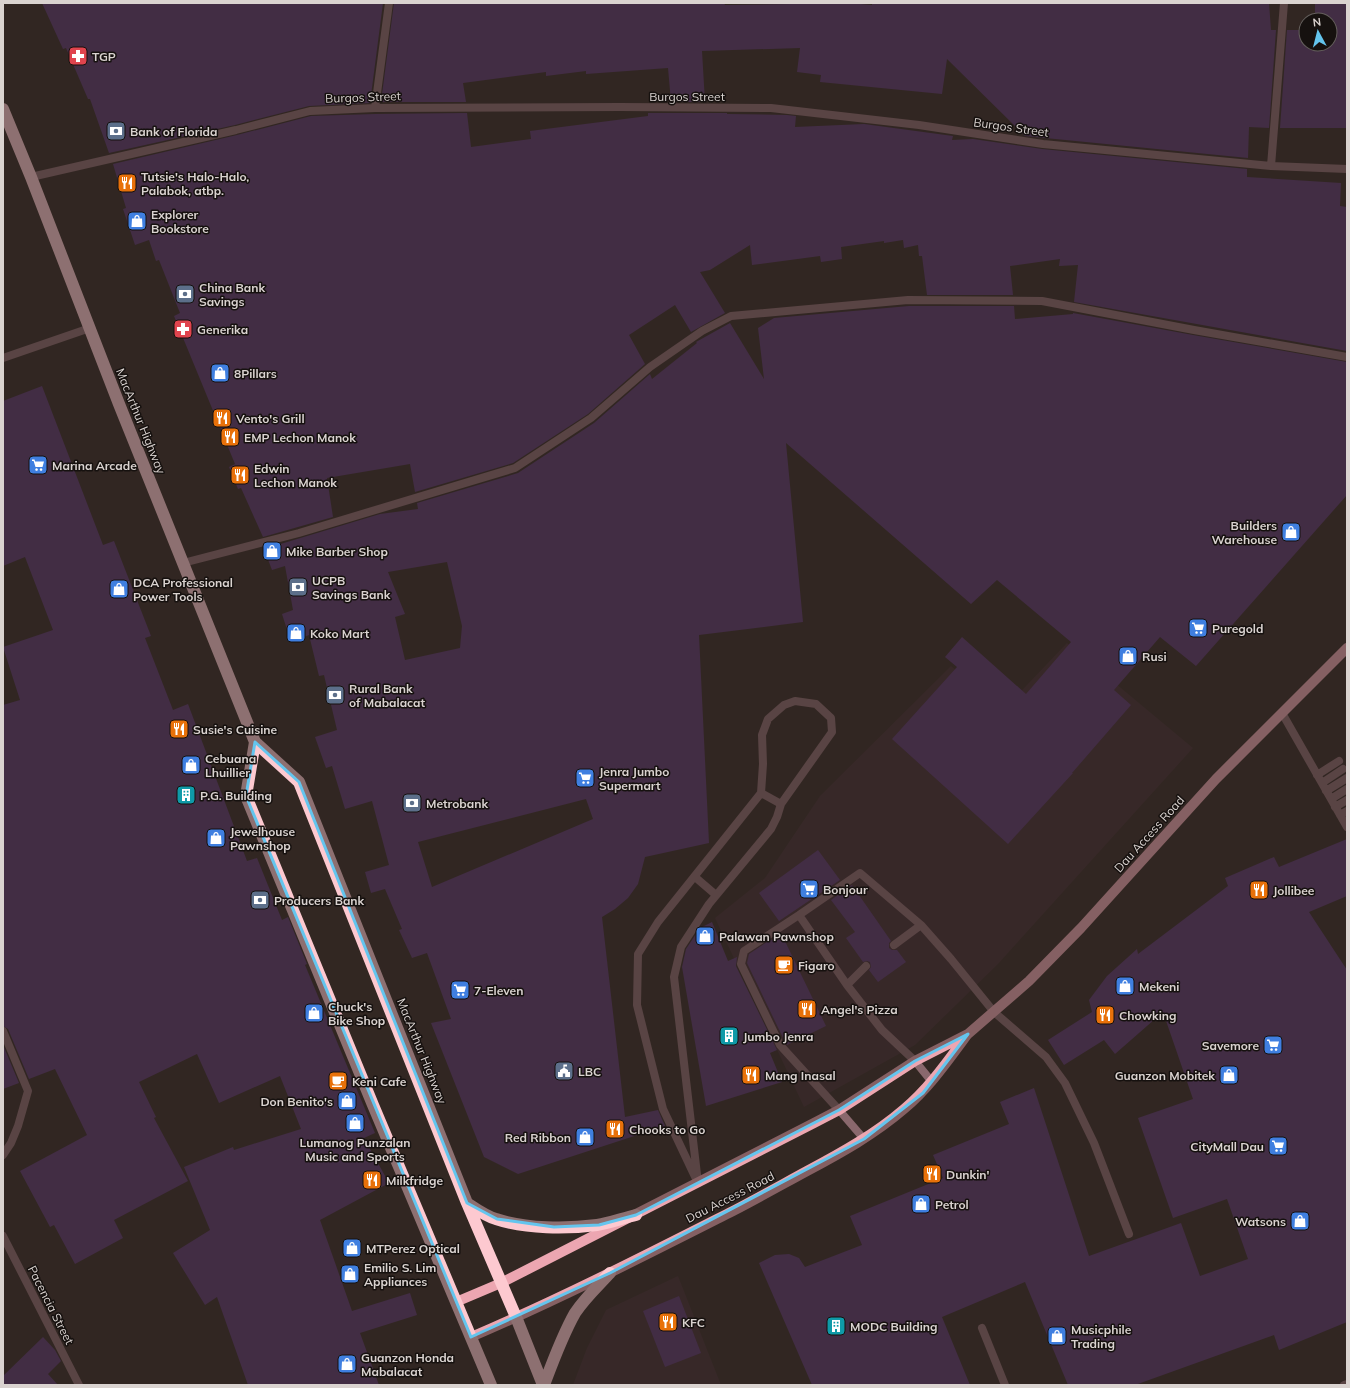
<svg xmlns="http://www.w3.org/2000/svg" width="1350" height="1388" font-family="Mulish,sans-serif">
	<rect width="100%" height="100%" fill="#322722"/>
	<path fill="#3f2b30" d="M1067 643 1193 748 998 964 915 1045 804 1107 715 918 765 878 820 796 951 666 1003 710Z
		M678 1276 721 1385H573L587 1348 606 1310Z"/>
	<path fill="#57356e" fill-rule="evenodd" d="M42 3H383L370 103 309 106 235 125 109 153 90 99H88L66 48 63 49Z
		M394 3H724L725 5 850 3 872 5V3H1269L1271 30H1276L1269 128 1249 127 1248 158 1025 136 947 59 942 94 820 82 821 75 797 72 800 48 702 51 705 102H671L668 68 586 74V71L546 76V72L463 83 466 102H381Z
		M1315 3H1347V128H1280L1287 30H1306V44H1330V20H1315Z
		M467 113 471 147 531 139 530 131 648 116V113H727V114L787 115 796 116 795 127 864 124 953 136 952 140 973 139 1042 149 1247 169V177L1341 183 1340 206 1347 207V351L1074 302 1078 265 1059 266 1060 259 1010 266 1013 295H927L922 256H919L918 245 904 248 903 240 884 243V241L841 247 842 259 821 262 820 256 752 265 750 245 710 270 700 272 725 313 691 332 675 305 629 335 645 364 588 414 513 463 415 492 410 464 327 478 333 517 263 537 241 488 238 489 229 467 235 464 174 316 180 313 159 260 156 261 149 240 135 245 123 209 126 208 113 164 237 135 311 116 375 114Z
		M909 306H1014L1015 319 1073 314V313L1193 335 1347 362V495L1196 666 1160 637 1114 690 1131 705 1072 773H1073L1008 844 892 739 957 667 945 657 962 637 1026 694 1071 642 997 580 971 604 786 443 803 622 699 635 709 843 645 857 638 884 628 898 615 909 602 917 625 1117 658 1110 665 1126 518 1174 484 1157 431 1023 451 1019 427 953 412 958 399 930 402 929 385 889 371 893 365 872 389 865 372 801 345 809 332 766 326 768 315 737 337 730 324 675 319 676 309 635 291 642 282 614 293 610 285 566 272 570 264 549 380 514 418 509 417 503 518 473 594 423 650 374 652 379 697 343 696 342 730 323 764 379 758 328 774 318ZM447 562 462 626 460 648 405 660 395 617 405 614 388 572ZM586 799 593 819 432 887 418 842Z
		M42 386 103 545 114 541 151 636 145 638 173 710 188 704 247 861 257 858 282 920 288 917 307 964 305 965 375 1133 364 1138 389 1183 320 1220 352 1311 410 1293 417 1315 360 1333 379 1385H248L217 1297 205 1305 173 1253 210 1230 184 1167 233 1147 234 1150 301 1129 280 1076 219 1103 197 1054 139 1082 156 1117 154 1118 188 1181 114 1220 123 1238 75 1264 54 1225 50 1227 20 1171 87 1135 55 1069 29 1079 8 1029 3 1026V705L20 700 3 647 53 630 25 557 3 566V401Z
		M1347 839V896L1309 912 1347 970V1322L1279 1350 1274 1335 1135 1385H1068L1025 1282 942 1317 970 1385H812L759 1263 775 1255 789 1254 799 1258 805 1267 862 1245 850 1216 943 1178 933 1155 1009 1124 1000 1102 1034 1088 1089 1256 1181 1223 1200 1276 1248 1259 1227 1199 1173 1218 1138 1118 1193 1099 1163 1012 1115 1054 1104 1040 1064 1065 1048 1040 1092 1012 1089 1000 1107 976 1137 949 1138 954 1228 886 1225 878 1274 857 1279 867Z
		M818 850 840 880 779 921 759 893Z
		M852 885 891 941 889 943V948L892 950H897L906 962 878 982 869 970 871 967 870 962 867 961 863 962 846 938 855 932 831 900Z
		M712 922 728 961 737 957 736 966 777 1050 770 1053 782 1082 706 1106 682 967 686 949 700 928Z
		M782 935 826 1026 787 1045 785 1042 747 963 749 954 767 942Z
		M3 1045 19 1083 3 1089Z
		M679 1296 701 1353 665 1367 643 1311Z
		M43 1337 55 1350 61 1361 48 1374 58 1385H3V1376Z"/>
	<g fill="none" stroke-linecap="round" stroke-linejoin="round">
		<path stroke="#8a686d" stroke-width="8" d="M795 701 816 704 831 718 832 732 781 804 777 817 771 829 709 904 681 947 674 977 698 1183 663 1109 637 1005 638 954 658 922 761 793 763 764 762 735 768 719 784 705Z
			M1282 713 1347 827
			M1317 775 1339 761
			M1322 783 1343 769
			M1326 791 1347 778
			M761 793 781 804
			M1331 799 1347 789
			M1335 807 1347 800
			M1340 815 1347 811
			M695 877 716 895
			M799 915 847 985
			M894 945 921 925 951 959 994 1012 1046 1057 1065 1083 1094 1143 1129 1234
			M866 966 847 985 882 1030 915 1061 932 1082
			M864 1139 839 1110 780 1045 741 964 744 951 799 915 860 873 921 925
			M982 1328 1005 1385
			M1344 1385 1347 1384"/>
		<path stroke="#8a686d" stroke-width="8" d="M375 108 389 3
			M1271 166 1284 3
			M31 177 236 130 310 111 375 108 620 107 771 108 919 125 1043 144 1271 166 1347 169
			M3 358 90 328
			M183 563 299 533 515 468 591 418 650 367 702 331 731 316 908 300 1042 301 1194 330 1347 357
			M3 1031 28 1091 18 1126 11 1143 3 1155
			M3 1236 79 1385"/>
		<path stroke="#eca6b1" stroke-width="10" d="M456 1302 501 1283 814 1123 839 1110 915 1061 968 1034 1029 981 1081 928 1216 779 1347 648
			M471 1337C560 1299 646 1255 733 1211 758 1198 783 1184 807 1171 841 1153 875 1134 904 1109 929 1088 947 1062 967 1035"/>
		<path stroke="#fdc9d0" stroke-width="12" d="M3 109 31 177 119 404 255 742 299 782 467 1203 516 1317 543 1385
			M255 742 246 796 373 1105 491 1385
			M467 1203C476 1209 486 1216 496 1219 526 1229 567 1229 597 1225 610 1223 623 1218 636 1215
			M544 1385C553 1361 562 1336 575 1313 585 1298 598 1286 610 1273"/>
	</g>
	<path d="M0 0H1350V1388H0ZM255 742 299 782 467 1203 497 1219 554 1227 599 1225 636 1215 839 1110 915 1061 968 1034 923 1093 864 1139 610 1273 471 1337 246 796Z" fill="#322722" fill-opacity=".55" fill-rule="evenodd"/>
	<path fill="none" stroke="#64c5ee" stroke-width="3" stroke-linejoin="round" d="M255 742 299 782 467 1203 497 1219 554 1227 599 1225 636 1215 839 1110 915 1061 968 1034 923 1093 864 1139 610 1273 471 1337 246 796Z"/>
	<defs>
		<g id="pharmacy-square" transform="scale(1)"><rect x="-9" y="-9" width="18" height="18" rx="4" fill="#e0444e" stroke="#16110f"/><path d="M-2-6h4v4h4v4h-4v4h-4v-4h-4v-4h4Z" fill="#fff"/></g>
		<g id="bank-square" transform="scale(1)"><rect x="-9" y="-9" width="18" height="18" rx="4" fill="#5c6f8a" stroke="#16110f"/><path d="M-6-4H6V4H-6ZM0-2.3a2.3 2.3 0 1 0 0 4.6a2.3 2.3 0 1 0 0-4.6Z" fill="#fff"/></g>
		<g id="restaurant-square" transform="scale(1)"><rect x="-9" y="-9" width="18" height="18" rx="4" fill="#e8710a" stroke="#16110f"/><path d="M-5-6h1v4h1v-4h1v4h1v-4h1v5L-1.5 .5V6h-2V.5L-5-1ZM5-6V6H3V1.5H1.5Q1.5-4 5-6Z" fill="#fff"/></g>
		<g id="shop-square" transform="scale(1)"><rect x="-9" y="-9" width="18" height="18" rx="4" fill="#3f7fe0" stroke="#16110f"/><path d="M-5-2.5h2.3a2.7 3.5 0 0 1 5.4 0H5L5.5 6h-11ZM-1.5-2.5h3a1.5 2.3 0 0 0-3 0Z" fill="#fff"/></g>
		<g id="supermarket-square" transform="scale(1)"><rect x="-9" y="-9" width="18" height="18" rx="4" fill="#3f7fe0" stroke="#16110f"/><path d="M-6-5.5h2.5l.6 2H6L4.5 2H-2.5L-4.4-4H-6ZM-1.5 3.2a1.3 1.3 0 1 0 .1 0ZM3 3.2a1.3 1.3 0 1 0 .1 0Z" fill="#fff"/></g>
		<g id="building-square" transform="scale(1)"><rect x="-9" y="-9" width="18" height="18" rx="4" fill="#0f9aa8" stroke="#16110f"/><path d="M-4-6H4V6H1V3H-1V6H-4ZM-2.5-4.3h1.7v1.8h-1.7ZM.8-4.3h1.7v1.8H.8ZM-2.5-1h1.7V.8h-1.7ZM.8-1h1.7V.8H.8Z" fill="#fff"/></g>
		<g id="cafe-square" transform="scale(1)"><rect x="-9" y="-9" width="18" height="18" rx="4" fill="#e8710a" stroke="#16110f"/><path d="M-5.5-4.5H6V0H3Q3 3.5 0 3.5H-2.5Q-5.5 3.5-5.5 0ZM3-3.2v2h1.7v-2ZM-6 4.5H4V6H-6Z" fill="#fff"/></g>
		<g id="civic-square" transform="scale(1)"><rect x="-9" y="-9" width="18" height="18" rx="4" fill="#5c6f8a" stroke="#16110f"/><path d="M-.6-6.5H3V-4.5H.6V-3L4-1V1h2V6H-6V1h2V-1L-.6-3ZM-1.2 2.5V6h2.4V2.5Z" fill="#fff"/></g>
	</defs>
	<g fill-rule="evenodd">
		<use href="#pharmacy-square" x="78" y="56"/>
		<use href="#bank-square" x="116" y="131"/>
		<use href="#restaurant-square" x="127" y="183"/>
		<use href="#shop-square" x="137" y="221"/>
		<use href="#bank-square" x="185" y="294"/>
		<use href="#pharmacy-square" x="183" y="329"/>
		<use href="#shop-square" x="220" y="373"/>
		<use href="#restaurant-square" x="222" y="418"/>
		<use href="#restaurant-square" x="230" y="437"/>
		<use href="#supermarket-square" x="38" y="465"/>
		<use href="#restaurant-square" x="240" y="475"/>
		<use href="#shop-square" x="1291" y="532"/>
		<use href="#shop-square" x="272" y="551"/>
		<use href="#bank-square" x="298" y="587"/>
		<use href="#shop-square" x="119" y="589"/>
		<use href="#supermarket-square" x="1198" y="628"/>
		<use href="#shop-square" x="296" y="633"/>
		<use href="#shop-square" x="1128" y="656"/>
		<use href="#bank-square" x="335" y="695"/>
		<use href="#restaurant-square" x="179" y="729"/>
		<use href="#shop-square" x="191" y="765"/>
		<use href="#supermarket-square" x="585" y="778"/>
		<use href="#building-square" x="186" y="795"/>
		<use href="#bank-square" x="412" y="803"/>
		<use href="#shop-square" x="216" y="838"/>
		<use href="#supermarket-square" x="809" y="889"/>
		<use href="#restaurant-square" x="1259" y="890"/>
		<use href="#bank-square" x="260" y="900"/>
		<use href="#shop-square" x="705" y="936"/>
		<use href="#cafe-square" x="784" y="965"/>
		<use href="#shop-square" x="1125" y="986"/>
		<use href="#supermarket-square" x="460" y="990"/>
		<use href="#restaurant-square" x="807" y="1009"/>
		<use href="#shop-square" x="314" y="1013"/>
		<use href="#restaurant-square" x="1105" y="1015"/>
		<use href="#building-square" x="729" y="1036"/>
		<use href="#supermarket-square" x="1273" y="1045"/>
		<use href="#civic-square" x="564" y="1071"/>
		<use href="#restaurant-square" x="751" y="1075"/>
		<use href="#shop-square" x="1229" y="1075"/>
		<use href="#cafe-square" x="338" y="1081"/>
		<use href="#shop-square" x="347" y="1101"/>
		<use href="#shop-square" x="355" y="1123"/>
		<use href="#restaurant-square" x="615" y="1129"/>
		<use href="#shop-square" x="585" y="1137"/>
		<use href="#supermarket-square" x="1278" y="1146"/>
		<use href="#restaurant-square" x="932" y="1174"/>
		<use href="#restaurant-square" x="372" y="1180"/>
		<use href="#shop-square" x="921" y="1204"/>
		<use href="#shop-square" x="1300" y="1221"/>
		<use href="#shop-square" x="352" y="1248"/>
		<use href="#shop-square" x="350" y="1274"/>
		<use href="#restaurant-square" x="668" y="1322"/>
		<use href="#building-square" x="836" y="1326"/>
		<use href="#shop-square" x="1057" y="1336"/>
		<use href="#shop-square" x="347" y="1364"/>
	</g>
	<g text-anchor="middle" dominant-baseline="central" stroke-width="3" stroke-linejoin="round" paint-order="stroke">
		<g font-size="12" font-weight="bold" fill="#dad3d0" stroke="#16110f" text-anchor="start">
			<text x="92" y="56">TGP</text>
			<text x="130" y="131">Bank of Florida</text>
			<text x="141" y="176">Tutsie's Halo-Halo,<tspan x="141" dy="14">Palabok, atbp.</tspan></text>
			<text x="151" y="214">Explorer<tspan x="151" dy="14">Bookstore</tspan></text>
			<text x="199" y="287">China Bank<tspan x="199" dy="14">Savings</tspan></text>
			<text x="197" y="329">Generika</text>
			<text x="234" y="373">8Pillars</text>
			<text x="236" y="418">Vento's Grill</text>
			<text x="244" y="437">EMP Lechon Manok</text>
			<text x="52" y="465">Marina Arcade</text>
			<text x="254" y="468">Edwin<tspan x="254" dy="14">Lechon Manok</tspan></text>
			<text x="1277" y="525" text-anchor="end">Builders<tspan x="1277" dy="14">Warehouse</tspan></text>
			<text x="286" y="551">Mike Barber Shop</text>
			<text x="312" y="580">UCPB<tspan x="312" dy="14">Savings Bank</tspan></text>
			<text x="133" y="582">DCA Professional<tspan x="133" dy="14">Power Tools</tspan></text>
			<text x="1212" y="628">Puregold</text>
			<text x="310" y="633">Koko Mart</text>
			<text x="1142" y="656">Rusi</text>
			<text x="349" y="688">Rural Bank<tspan x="349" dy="14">of Mabalacat</tspan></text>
			<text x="193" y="729">Susie's Cuisine</text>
			<text x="205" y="758">Cebuana<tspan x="205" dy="14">Lhuillier</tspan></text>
			<text x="599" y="771">Jenra Jumbo<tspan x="599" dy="14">Supermart</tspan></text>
			<text x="200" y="795">P.G. Building</text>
			<text x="426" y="803">Metrobank</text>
			<text x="230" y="831">Jewelhouse<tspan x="230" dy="14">Pawnshop</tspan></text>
			<text x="823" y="889">Bonjour</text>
			<text x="1273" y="890">Jollibee</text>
			<text x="274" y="900">Producers Bank</text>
			<text x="719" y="936">Palawan Pawnshop</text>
			<text x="798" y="965">Figaro</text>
			<text x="1139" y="986">Mekeni</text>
			<text x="474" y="990">7-Eleven</text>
			<text x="328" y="1006">Chuck's<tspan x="328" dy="14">Bike Shop</tspan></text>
			<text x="821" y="1009">Angel's Pizza</text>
			<text x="1119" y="1015">Chowking</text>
			<text x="743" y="1036">Jumbo Jenra</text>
			<text x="1259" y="1045" text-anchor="end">Savemore</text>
			<text x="578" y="1071">LBC</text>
			<text x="765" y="1075">Mang Inasal</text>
			<text x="1215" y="1075" text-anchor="end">Guanzon Mobitek</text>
			<text x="352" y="1081">Keni Cafe</text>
			<text x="333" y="1101" text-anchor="end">Don Benito's</text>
			<text x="629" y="1129">Chooks to Go</text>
			<text x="571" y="1137" text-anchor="end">Red Ribbon</text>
			<text x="355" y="1142" text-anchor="middle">Lumanog Punzalan<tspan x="355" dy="14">Music and Sports</tspan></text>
			<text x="1264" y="1146" text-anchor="end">CityMall Dau</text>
			<text x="946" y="1174">Dunkin'</text>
			<text x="386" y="1180">Milkfridge</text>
			<text x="935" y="1204">Petrol</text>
			<text x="1286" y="1221" text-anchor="end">Watsons</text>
			<text x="366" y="1248">MTPerez Optical</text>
			<text x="364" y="1267">Emilio S. Lim<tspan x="364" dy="14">Appliances</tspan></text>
			<text x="682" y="1322">KFC</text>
			<text x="850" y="1326">MODC Building</text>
			<text x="1071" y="1329">Musicphile<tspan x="1071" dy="14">Trading</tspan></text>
			<text x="361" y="1357">Guanzon Honda<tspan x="361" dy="14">Mabalacat</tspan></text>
		</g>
		<g font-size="12" fill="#dad3d0" stroke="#16110f">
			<text x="687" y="96">Burgos Street</text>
			<text transform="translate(363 97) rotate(-2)">Burgos Street</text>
			<text transform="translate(1011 127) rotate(8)">Burgos Street</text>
			<text transform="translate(141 421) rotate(68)">MacArthur Highway</text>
			<text transform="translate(1149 834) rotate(-48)">Dau Access Road</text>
			<text transform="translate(422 1051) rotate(68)">MacArthur Highway</text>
			<text transform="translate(730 1197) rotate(-27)">Dau Access Road</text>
			<text transform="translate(51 1305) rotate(63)">Pacencia Street</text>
		</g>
	</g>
	<rect width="1350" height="1388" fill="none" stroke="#dad3d0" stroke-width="8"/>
	<g transform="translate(1318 32) rotate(353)"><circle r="19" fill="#16110f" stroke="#645f5c"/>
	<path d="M0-3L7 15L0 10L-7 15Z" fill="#64c5ee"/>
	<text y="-6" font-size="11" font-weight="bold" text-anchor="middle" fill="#dad3d0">N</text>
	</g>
</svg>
